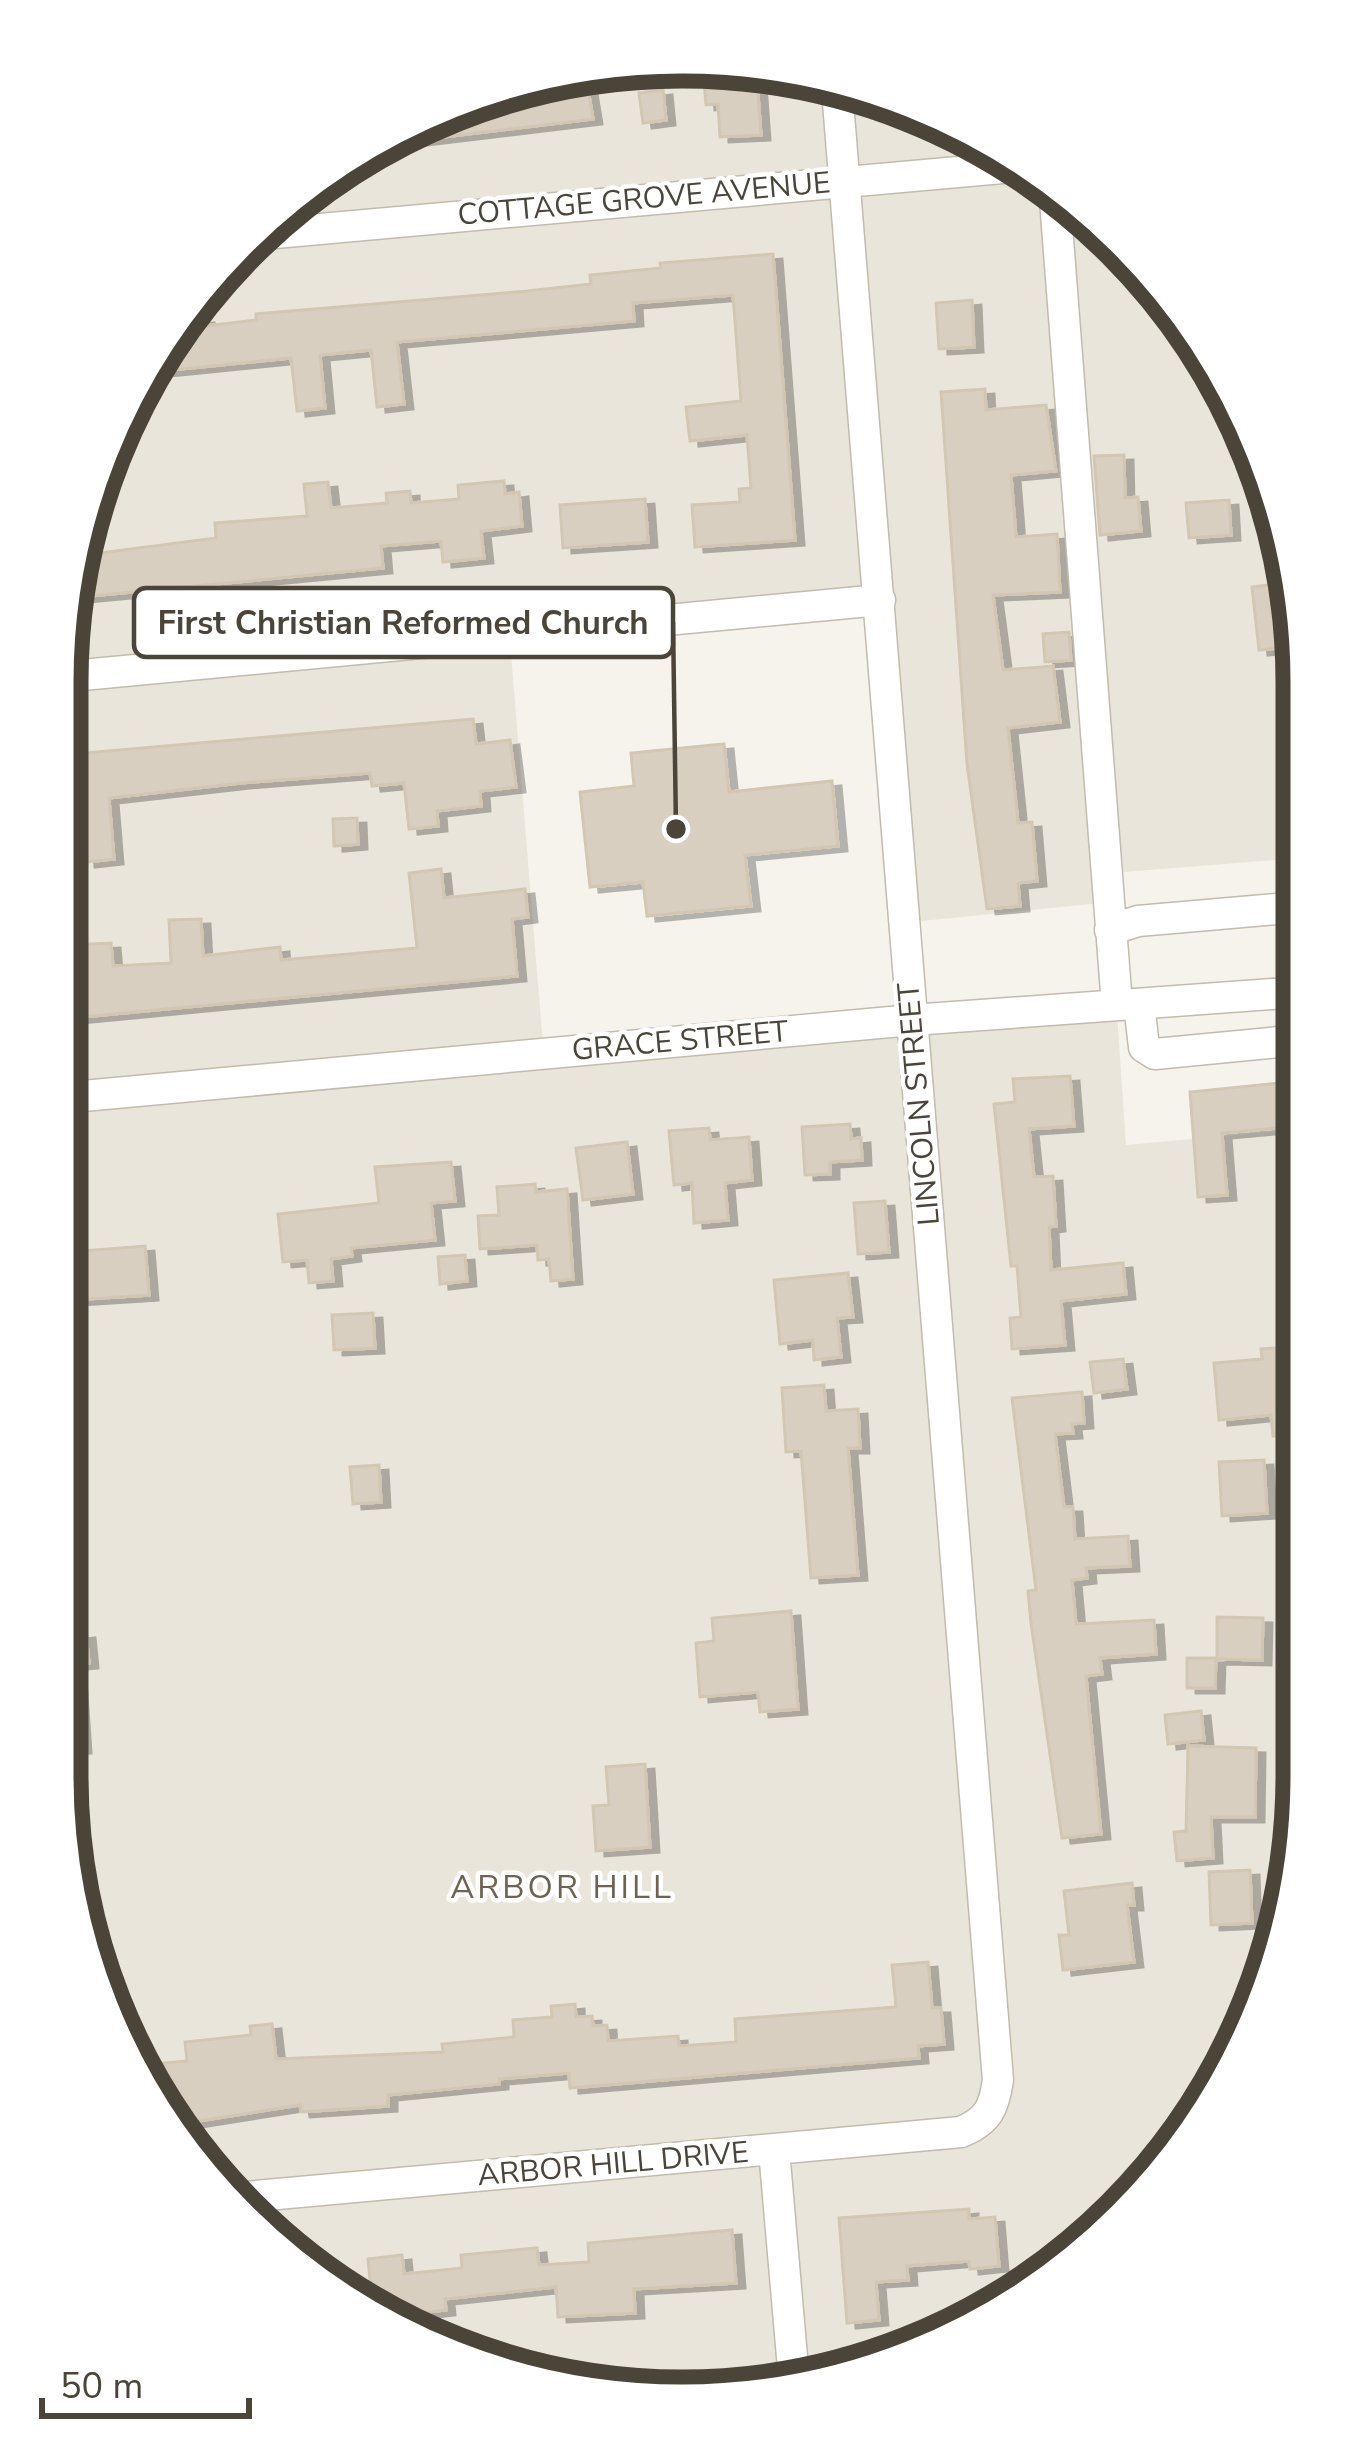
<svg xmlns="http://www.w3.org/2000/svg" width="1364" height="2458" font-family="'Nunito Sans',sans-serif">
	<defs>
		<filter id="shadow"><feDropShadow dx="9" dy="5" stdDeviation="0" flood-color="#0004"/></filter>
	</defs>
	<rect width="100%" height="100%" fill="#f6f3ec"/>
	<path fill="#eae5da" d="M763 65 831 89 872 595 509 629 543 1045 61 1088V642L81 520 143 372 303 189 520 81Z
		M846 93 992 143 1093 215 1200 337 1271 481 1299 601 1300 858 1098 874 1101 903 912 922Z
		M1117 1014 1126 1145 1300 1129 1303 1816 1283 1938 1221 2086 1093 2243 921 2350 723 2397 522 2377 337 2294 189 2155 93 1977 60 1776 61 1112Z"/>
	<path fill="#d8cfc1" stroke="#d3c7b4" stroke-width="3" filter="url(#shadow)" d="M756 67 761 135 720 137 718 104 706 105 703 71Z
		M586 77 593 119 402 142 480 101 527 96 525 83Z
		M663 90 666 120 643 123 639 93Z
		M773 254 795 540 695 547 692 505 740 502 739 489 751 488 747 435 690 441 686 407 741 401 733 295 633 303 634 321 397 342 404 404 377 407 371 350 320 355 325 408 297 411 291 358 143 373 188 320 205 318V326L256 320V314L527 291 591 284 590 275 661 268 660 263Z
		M972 300 974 347 939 349 936 303Z
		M985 389 986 410 1046 405 1056 471 1011 475 1016 537 1057 534 1060 592 993 595 1003 670 1053 666 1060 722 1008 728 1018 823 1032 822 1037 881 1018 883 1020 906 987 909 967 764 941 392Z
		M1124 455 1125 498 1138 497 1141 531 1100 535 1094 456Z
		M504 481 505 494 519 492 522 526 481 531 484 558 443 562 441 541 381 546 383 568 69 598 76 556 216 538 215 523 307 516 304 484 328 482 331 508 387 503 386 493 410 491 411 503 459 499 458 485Z
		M645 499 648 542 563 548 560 505Z
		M1229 500 1231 535 1189 538 1186 503Z
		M1294 582 1299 646 1259 650 1252 587Z
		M1069 632 1071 660 1045 662 1043 634Z
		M473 719 476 744 510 740 516 787 480 791 481 806 437 811 438 826 409 829 404 783 372 786 370 773 241 783 109 798 114 859 86 862 81 803 61 805V755Z
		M724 744 729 792 832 781 838 846 745 855 751 906 647 916 643 882 590 887 580 792 634 786 631 753Z
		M357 818 358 844 334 846 333 819Z
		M441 869 444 898 525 889 528 917 512 919 517 976 61 1019V983H71L69 945 111 943 113 966 171 963 169 920 201 919 203 956 280 947 281 960 417 948 409 873Z
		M1070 1076 1074 1126 1029 1129 1034 1177 1053 1176 1056 1226 1049 1227 1051 1270 1123 1263 1126 1294 1061 1301 1065 1345 1012 1349 1010 1318 1021 1317 1017 1266H1011L994 1104 1015 1102 1013 1079Z
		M1300 1081 1301 1195 1285 1196 1278 1128 1222 1133 1227 1195 1198 1197 1190 1092Z
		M850 1124 851 1139 861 1138 862 1160 830 1162V1174L805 1175 802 1127Z
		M709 1128 710 1140 749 1137 752 1180 725 1183 728 1220 694 1223 692 1183 674 1185 669 1131Z
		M627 1142 633 1194 583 1200 576 1148Z
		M451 1162 455 1201 431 1203 435 1240 351 1248 352 1256 331 1259 333 1281 309 1283 307 1260 283 1262 278 1214 379 1203 375 1167Z
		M535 1184 536 1192 567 1189 573 1279 551 1281 549 1259 538 1260 537 1245 480 1249 478 1216 499 1215 497 1187Z
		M885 1201 889 1252 858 1254 854 1203Z
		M145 1246 149 1295 73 1300 70 1252Z
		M465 1255 467 1281 440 1284 438 1257Z
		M848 1273 853 1317 837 1318 841 1357 814 1360 813 1340 780 1344 774 1280Z
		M373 1313 375 1348 334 1350 332 1315Z
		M1301 1346V1433L1273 1436 1271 1415 1219 1420 1214 1363 1262 1359 1261 1349Z
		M1123 1359 1127 1389 1094 1393 1090 1362Z
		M824 1385 826 1411 858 1409 860 1448H848L858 1575 811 1578 801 1451 786 1452 782 1388Z
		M1082 1392 1084 1423 1072 1424 1073 1433 1055 1434 1064 1507H1073L1075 1539 1128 1536 1130 1566 1086 1568 1087 1578 1072 1580 1076 1624 1154 1620 1156 1654 1100 1658 1102 1674 1086 1676 1101 1834 1062 1838 1031 1623 1028 1591 1036 1590 1012 1398Z
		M1264 1460 1267 1513 1222 1516 1219 1462Z
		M379 1465 381 1502 353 1504 350 1467Z
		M791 1611 798 1709 760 1712 758 1692 700 1697 696 1643 714 1641 712 1618Z
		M1217 1617 1263 1618 1262 1660 1217 1659Z
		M86 1633 89 1663 60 1666V1636Z
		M1187 1658H1216L1215 1688H1187Z
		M77 1674 82 1748 60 1749V1675Z
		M1201 1711 1204 1740 1168 1744 1165 1715Z
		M1188 1746 1256 1748 1255 1817H1211L1213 1858 1177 1861 1174 1832 1186 1831Z
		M645 1764 650 1847 596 1851 593 1806 609 1805 606 1767Z
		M1250 1870 1252 1923 1211 1925 1209 1872Z
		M1132 1883 1134 1905H1127L1134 1962 1063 1970 1059 1935H1069L1064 1891Z
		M928 1962 932 2008H941L944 2044 918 2046 919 2058 570 2088 569 2073 499 2079V2084L388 2095V2106L301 2112 300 2105 173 2125 141 2065 187 2061 185 2042 251 2035 250 2026 272 2024 276 2059 443 2052 442 2044 514 2037 513 2020 552 2017 551 2006 575 2004 576 2017 592 2016 593 2026 607 2025 608 2041 678 2036 679 2046 736 2042 735 2019 896 2007 892 1965Z
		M969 2209V2219L995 2217 999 2266 970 2269 969 2261 907 2266 908 2280 876 2282 879 2320 847 2323 839 2218Z
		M732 2230 736 2283 634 2289 635 2313 558 2317 556 2287 445 2299 446 2310 410 2314 412 2327 373 2310 368 2259 402 2255 404 2274 462 2268 461 2255 537 2248 539 2265 589 2262 588 2243Z"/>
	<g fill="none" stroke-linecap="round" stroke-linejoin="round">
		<g stroke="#c2bbae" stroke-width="33">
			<path id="minor" d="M1054 187 1117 1005
				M264 234 1025 166
				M61 677 880 600
				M1110 930 1138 921 1300 907
				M1139 1004 1144 1047 1155 1054 1300 1040
				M61 1098 912 1020 1300 992
				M774 2150 794 2380
				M234 2198 961 2132C988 2121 994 2108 998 2080L837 90"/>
		</g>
		<use href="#minor" stroke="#fff" stroke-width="30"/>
	</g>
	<g text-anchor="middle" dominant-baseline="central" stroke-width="9" stroke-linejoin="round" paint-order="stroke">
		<g font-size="30" fill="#4b4439" stroke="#fff">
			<text transform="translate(644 199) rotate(-5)">COTTAGE GROVE AVENUE</text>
			<text transform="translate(680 1041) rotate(-5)">GRACE STREET</text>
			<text transform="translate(919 1104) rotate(-95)">LINCOLN STREET</text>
			<text transform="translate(613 2164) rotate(-5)">ARBOR HILL DRIVE</text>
		</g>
		<g font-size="33" letter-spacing="3" fill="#6e6250" stroke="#fff">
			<text x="562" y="1887">ARBOR HILL</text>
		</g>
	</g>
	<path d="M0 0H1364V2458H0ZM682 81H682A601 601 0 0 1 1283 682V1776A601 601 0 0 1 682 2377H682A601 601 0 0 1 81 1776V682A601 601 0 0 1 682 81Z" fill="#fff" fill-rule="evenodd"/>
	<path fill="none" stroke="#4b4439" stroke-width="15" d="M682 81H682A601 601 0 0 1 1283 682V1776A601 601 0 0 1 682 2377H682A601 601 0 0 1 81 1776V682A601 601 0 0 1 682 81Z"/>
	<path fill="none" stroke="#4b4439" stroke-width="4.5" d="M676 829L673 622"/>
	<circle fill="#4b4439" stroke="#fff" stroke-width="4.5" cx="676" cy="829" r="12"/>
	<rect fill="#fff" stroke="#4b4439" stroke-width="4.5" x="134" y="588" width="539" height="69" rx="12"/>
	<g font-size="33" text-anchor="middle" font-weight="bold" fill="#4b4439">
		<text x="403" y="634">First Christian Reformed Church</text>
	</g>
	<path d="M42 2398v18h207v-18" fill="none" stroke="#4b4439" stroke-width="6"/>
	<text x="60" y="2398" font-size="36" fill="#4b4439" stroke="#ffffff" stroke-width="9" paint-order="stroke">50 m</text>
</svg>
